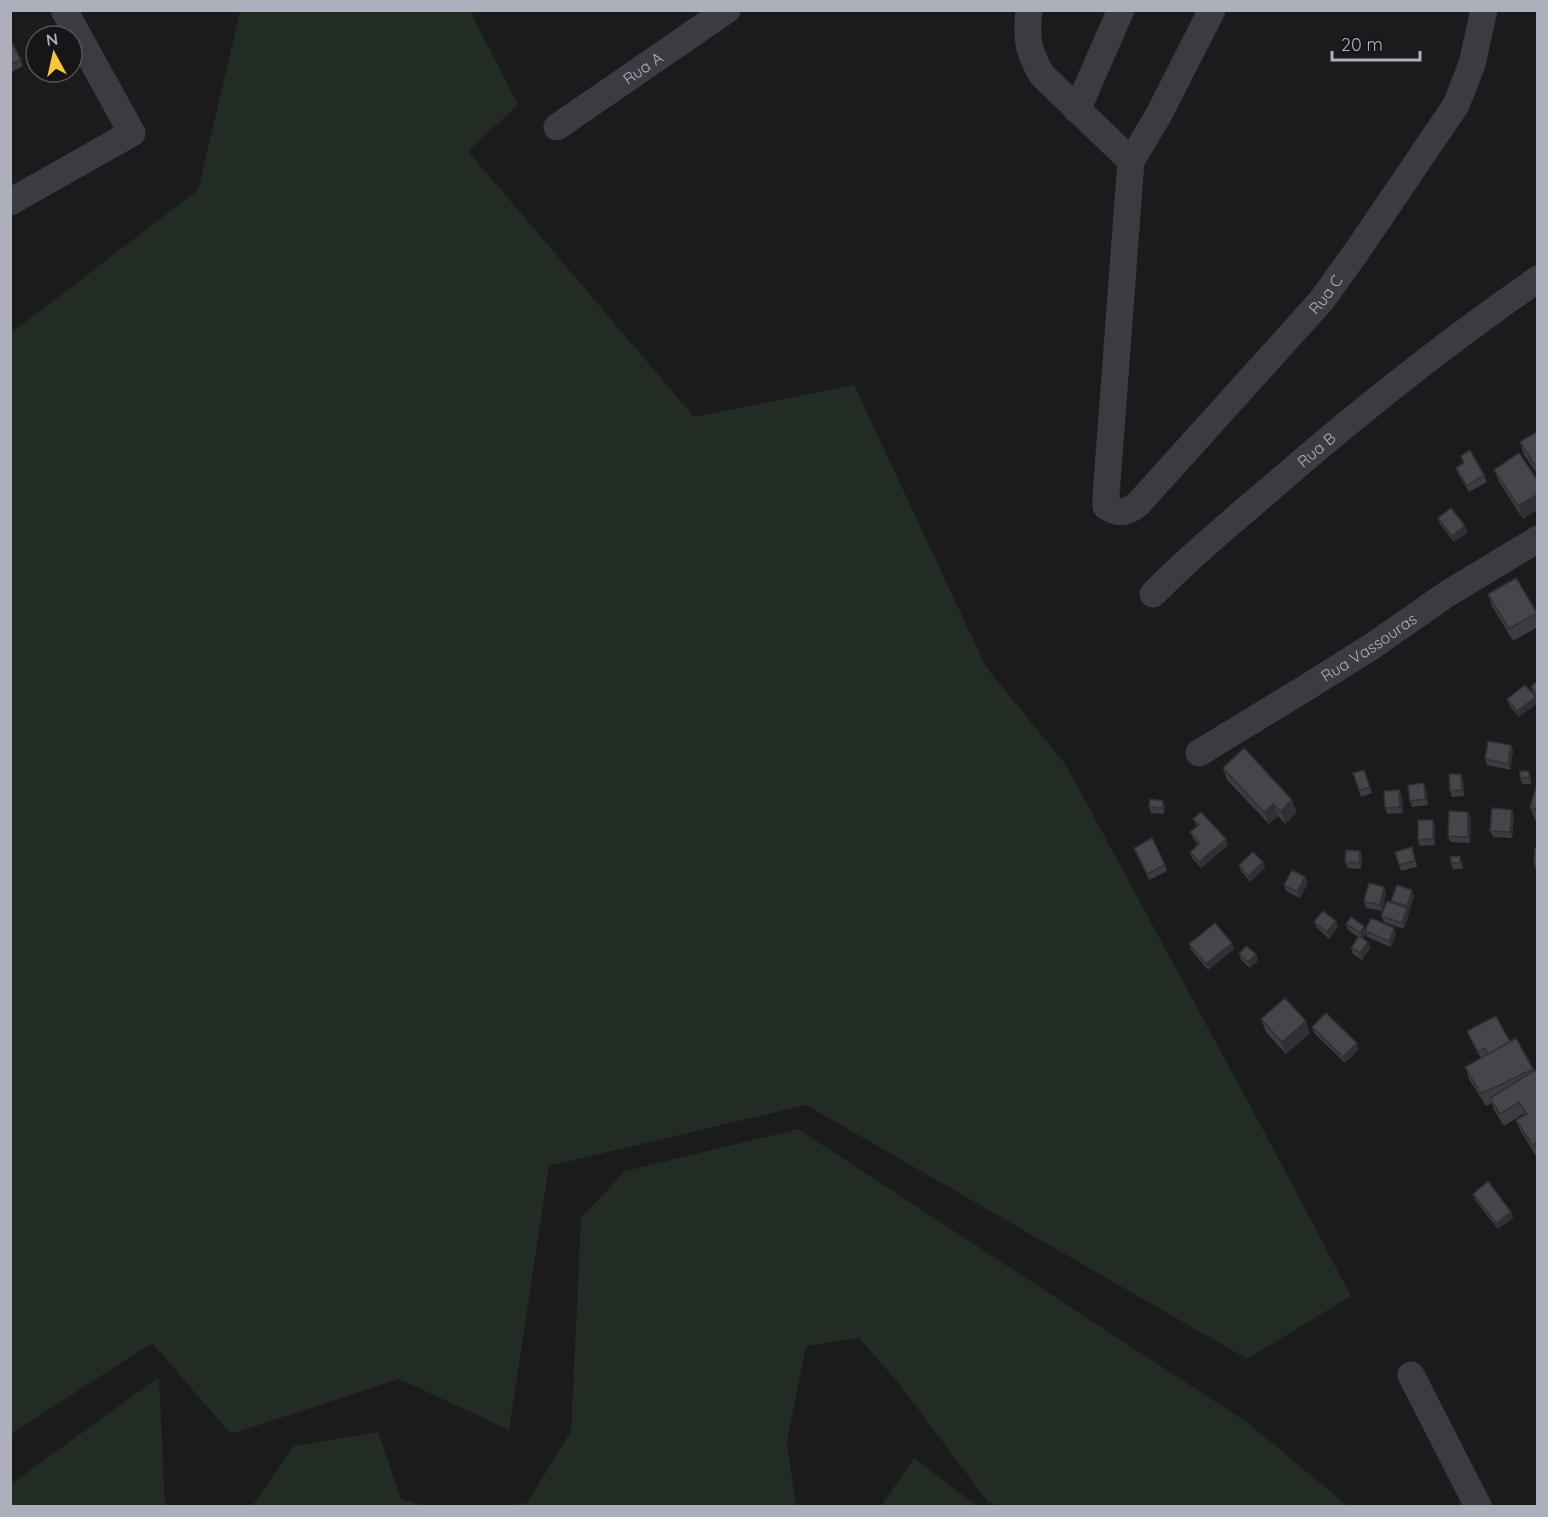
<svg xmlns="http://www.w3.org/2000/svg" width="1548" height="1517" font-family="Quicksand,sans-serif">
	<rect width="100%" height="100%" fill="#1b1a1d"/>
	<path fill="#222b24" d="M236 11H470L518 105 468 151 694 417 854 385 986 667 1066 765 1273 1148 1351 1296 1247 1359 806 1105 549 1166 509 1430 399 1379 231 1434 152 1343 11 1434V333L198 190 240 12Z
		M798 1129 1248 1423 1348 1506H1002L988 1502 900 1385 859 1338 806 1346 787 1442 796 1506H504L527 1503 571 1431 581 1218 625 1171Z
		M159 1377 165 1506H11V1484Z
		M378 1432 401 1499 424 1506H252L294 1446Z
		M914 1458 977 1506H881Z"/>
	<g fill="none" stroke-linecap="round" stroke-linejoin="round">
		<g stroke="#3b3c42" stroke-width="27">
			<path d="M1029 10C1026 38 1028 52 1042 75L1131 161"/>
			<path id="s1" d="M1212 10 1158 116 1131 161 1106 496V506C1118 515 1127 513 1138 504L1321 301 1357 251 1456 105 1472 64 1484 10"/>
			<path d="M1077 110 1121 10"/>
			<path id="s2" d="M557 127 727 10"/>
			<path d="M10 202 132 133 64 10"/>
			<path id="s3" d="M1153 594C1190 557 1229 524 1269 490 1355 415 1444 344 1538 279"/>
			<path id="s4" d="M1199 753 1304 689 1371 647 1447 594 1538 539"/>
			<path d="M1411 1375 1478 1506"/>
		</g>
	</g>
	<path fill="#3b3b40" d="M10 39 23 66 10 73Z
		M1538 431V475L1524 455 1520 442Z
		M1461 456 1484 475 1487 482 1469 492 1458 474 1456 468 1464 463Z
		M1494 470 1538 481V509L1523 519 1499 482Z
		M1438 518 1465 526 1468 532 1454 542 1440 524Z
		M1488 594 1537 613 1538 627 1513 641 1492 606Z
		M1538 680V698L1533 693 1531 687Z
		M1525 685 1519 717 1509 705 1507 699Z
		M1511 745 1513 751 1510 770 1487 765 1485 759Z
		M1223 768 1297 812 1285 824 1278 816 1269 824 1227 780Z
		M1364 770 1372 793 1361 797 1353 773Z
		M1531 777V784H1522L1520 778Z
		M1463 780 1464 796 1452 797 1450 791Z
		M1538 780V820H1535L1530 808Z
		M1426 789 1428 805 1412 807 1410 801Z
		M1402 796 1403 813 1387 814 1385 808Z
		M1163 801 1165 807 1164 814 1151 813 1149 807Z
		M1514 816 1512 838 1493 837 1490 831Z
		M1471 818 1470 843 1450 842 1448 836Z
		M1193 819 1228 845 1201 868 1192 858 1190 852 1198 845 1193 838 1190 832 1197 827Z
		M1435 826V845L1420 846 1418 840Z
		M1134 848 1165 865 1167 871 1149 880Z
		M1538 848V870H1536L1534 864Z
		M1360 851 1362 857 1361 869 1348 868 1345 862Z
		M1414 853 1417 867 1401 871 1399 865Z
		M1263 862 1265 868 1250 882 1241 871 1239 865Z
		M1462 862 1463 869H1453L1451 863Z
		M1305 877 1308 883 1300 898 1286 891 1284 885Z
		M1384 887 1386 893 1382 911 1366 908 1364 901Z
		M1412 890 1414 896 1408 912 1409 914 1404 929 1384 922 1381 916 1392 903 1391 901Z
		M1314 922 1338 927 1329 939 1317 928Z
		M1346 924 1366 930 1396 934 1391 947 1367 937 1366 933 1363 939 1368 942 1370 948 1362 960 1353 954 1351 948 1358 937 1348 930Z
		M1189 944 1234 949 1208 970 1191 950Z
		M1239 954 1258 960 1250 968 1241 960Z
		M1261 1019 1310 1033 1286 1054 1266 1032Z
		M1312 1027 1359 1049 1345 1063 1314 1033Z
		M1467 1031 1510 1042 1516 1038 1534 1070 1538 1074V1159L1521 1132 1516 1120 1524 1116 1523 1114 1504 1126 1494 1110 1492 1103 1486 1106 1469 1079 1465 1067 1481 1058 1469 1037Z
		M1473 1194 1511 1212 1513 1218 1498 1229 1475 1200Z"/>
	<path fill="#303034" d="M1538 494V509L1523 519 1518 506Z
		M1465 526 1468 532 1454 542 1452 536Z
		M1536 697 1538 703 1519 717 1517 711Z
		M1511 745 1513 751 1510 770 1508 764Z
		M1529 771 1531 777V784L1529 778Z
		M1461 774 1463 780 1464 796 1462 790Z
		M1424 783 1426 789 1428 805 1425 799Z
		M1399 790 1402 796 1403 813 1400 807Z
		M1292 800 1297 812 1285 824 1281 811Z
		M1163 801 1165 807 1164 814 1162 808Z
		M1273 804 1278 816 1269 824 1264 812Z
		M1512 810 1514 816 1512 838 1510 832Z
		M1468 812 1471 818 1470 843 1468 837Z
		M1433 820 1435 826V845L1433 839Z
		M1226 839 1228 845 1201 868 1199 862Z
		M1360 851 1362 857 1361 869 1359 863Z
		M1263 862 1265 868 1250 882 1248 876Z
		M1305 877 1308 883 1300 898 1297 892Z
		M1384 887 1386 893 1382 911 1380 905Z
		M1412 890 1414 896 1409 912 1407 906Z
		M1407 908 1409 914 1404 929 1402 923Z
		M1336 921 1338 927 1329 939 1327 932Z
		M1364 926 1366 932 1365 931 1366 933 1362 939 1360 933Z
		M1394 928 1396 934 1391 947 1389 941Z
		M1368 942 1370 948 1362 960 1360 953Z
		M1232 943 1234 949 1208 970 1206 964Z
		M1256 954 1258 960 1250 968 1248 962Z
		M1306 1021 1310 1033 1286 1054 1282 1042Z
		M1357 1043 1359 1049 1345 1063 1343 1057Z
		M1511 1212 1513 1218 1498 1229 1496 1223Z"/>
	<path fill="#45454a" stroke="#303034" stroke-width="1.5" d="M10 39 21 60 10 65Z
		M1538 431V470L1520 442Z
		M1470 450 1484 475 1467 486 1456 468 1464 463 1461 456Z
		M1519 453 1538 481V494L1518 506 1494 470Z
		M1451 508 1465 526 1452 536 1438 518Z
		M1516 578 1537 613 1509 629 1488 594Z
		M1538 680V694L1531 687Z
		M1525 685 1536 697 1517 711 1507 699Z
		M1488 741 1511 745 1508 764 1485 759Z
		M1244 748 1292 800 1281 811 1273 804 1264 812 1223 768Z
		M1364 770 1370 787 1359 790 1353 773Z
		M1520 771H1529V778H1520Z
		M1449 774H1461L1462 790 1450 791Z
		M1538 780V809L1530 808Z
		M1424 783 1425 799 1410 801 1408 785Z
		M1399 790 1400 807 1385 808 1384 791Z
		M1150 799 1163 801 1162 808 1149 807Z
		M1492 808 1512 810 1510 832 1490 831Z
		M1449 811 1468 812V837L1448 836Z
		M1201 812 1226 839 1199 862 1190 852 1200 843 1190 832 1199 825 1193 819Z
		M1418 820H1433V839L1418 840Z
		M1152 838 1165 865 1147 874 1134 848Z
		M1412 847 1415 861 1399 865 1395 852Z
		M1535 848H1538V864H1534Z
		M1346 850 1360 851 1359 863 1345 862Z
		M1253 852 1263 862 1248 876 1239 865Z
		M1460 856V863H1451L1450 857Z
		M1292 870 1305 877 1297 892 1284 885Z
		M1369 883 1384 887 1380 905 1364 901Z
		M1397 885 1412 890 1407 906 1391 901Z
		M1387 901 1407 908 1402 923 1381 916Z
		M1323 911 1336 921 1327 932 1314 922Z
		M1351 917 1364 926 1360 933 1346 924Z
		M1371 918 1394 928 1389 941 1365 931Z
		M1215 923 1232 943 1206 964 1189 944Z
		M1359 936 1368 942 1360 953 1351 948Z
		M1246 946 1256 954 1248 962 1239 954Z
		M1285 998 1306 1021 1282 1042 1261 1019Z
		M1326 1013 1357 1043 1343 1057 1312 1027Z
		M1496 1016 1510 1042 1488 1054 1485 1048 1478 1052 1467 1031Z
		M1516 1038 1533 1069 1481 1094 1465 1067Z
		M1535 1070 1538 1074V1142L1532 1145 1516 1120 1527 1114 1519 1102 1500 1114 1490 1098Z
		M1488 1181 1511 1212 1496 1223 1473 1194Z"/>
	<g text-anchor="middle" dominant-baseline="central" stroke-width="4.5" stroke-linejoin="round" paint-order="stroke">
		<g font-size="16" fill="#adb0bc" stroke="#161518">
			<text stroke="none"><textPath href="#s2" startOffset="104">Rua A</textPath></text>
			<text stroke="none"><textPath href="#s1" startOffset="834">Rua C</textPath></text>
			<text stroke="none"><textPath href="#s3" startOffset="218">Rua B</textPath></text>
			<text stroke="none"><textPath href="#s4" startOffset="200">Rua Vassouras</textPath></text>
		</g>
	</g>
	<rect width="1548" height="1517" fill="none" stroke="#adb0bc" stroke-width="24"/>
	<g transform="translate(54 54) rotate(352)"><circle r="28" fill="#161518" stroke="#52535a" stroke-width="1.5"/>
	<path d="M0-4.5L10 22L0 15L-10 22Z" fill="#f6c639"/>
	<text y="-9" font-size="16" font-weight="bold" text-anchor="middle" fill="#adb0bc">N</text>
	</g>
	<path d="M1332 51v9h88v-9" fill="none" stroke="#adb0bc" stroke-width="3"/>
	<text x="1341" y="51" font-size="18" fill="#adb0bc" stroke="#161518" stroke-width="4.5" paint-order="stroke">20 m</text>
</svg>
